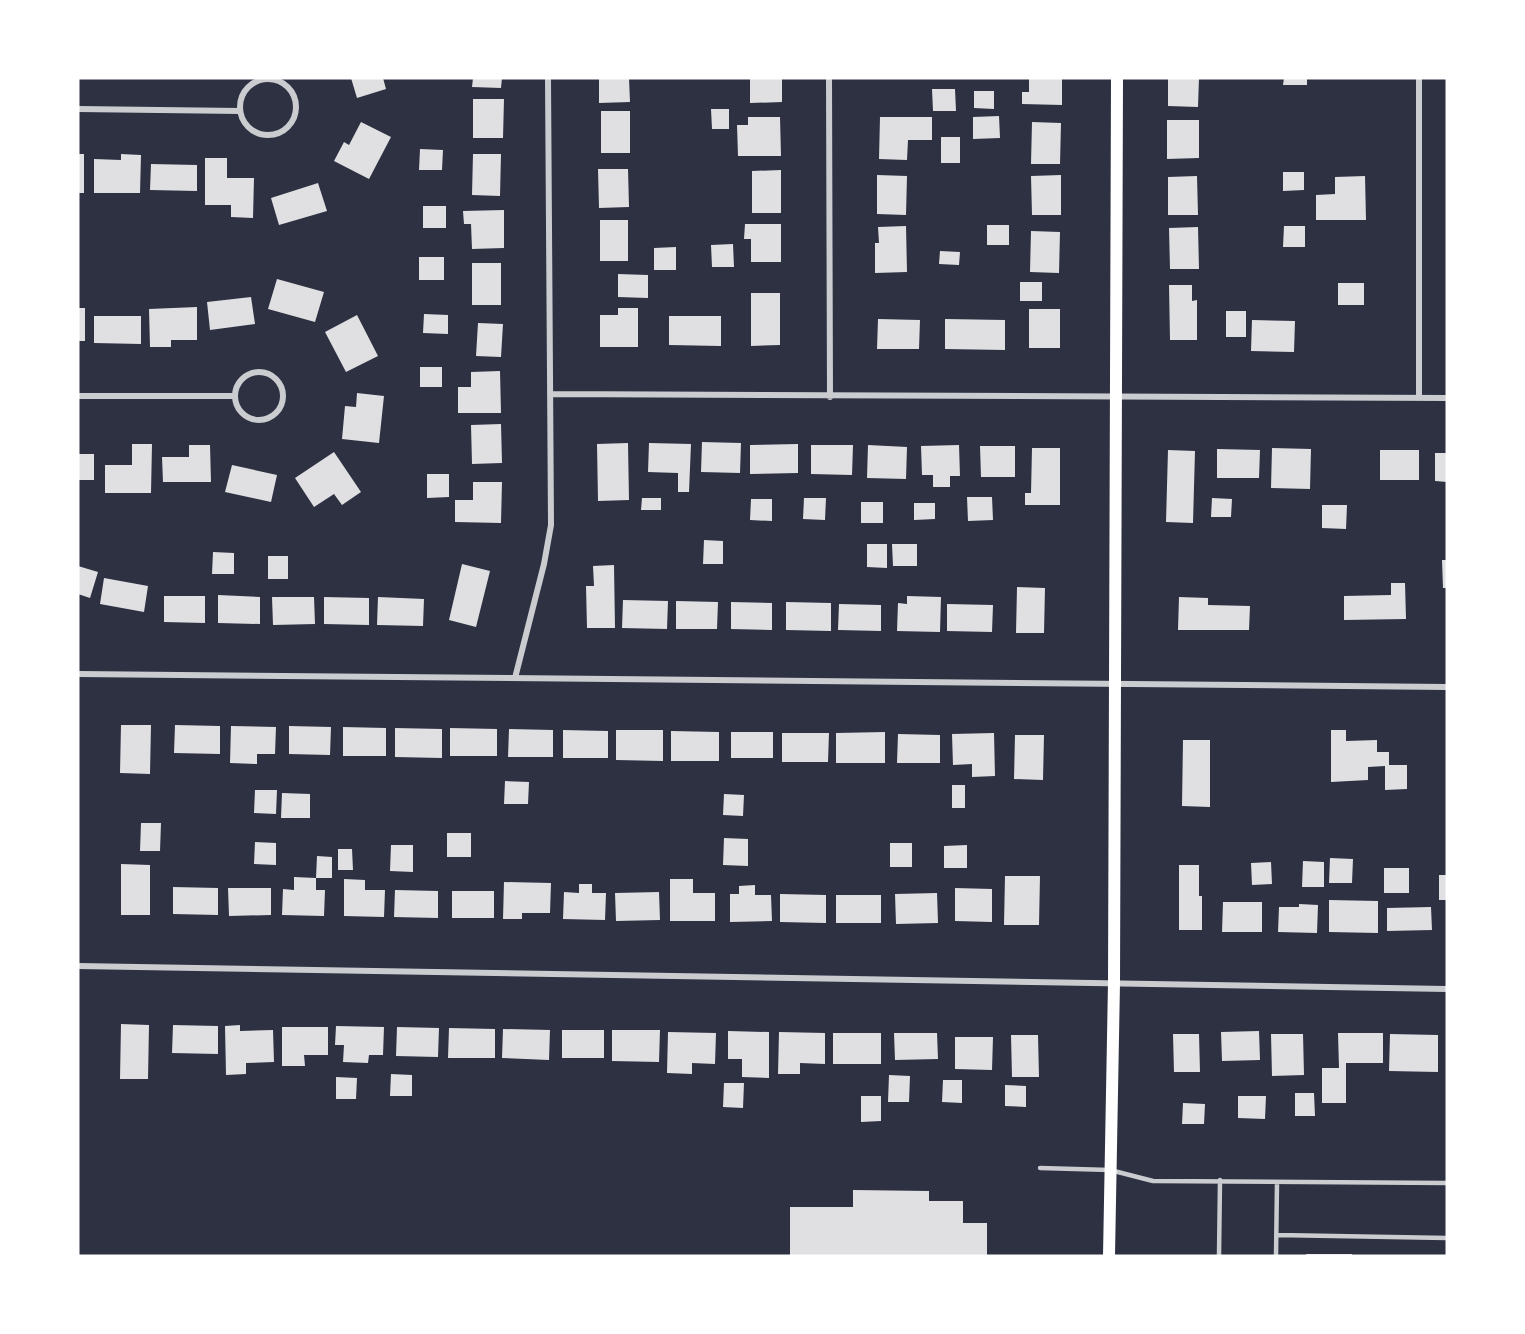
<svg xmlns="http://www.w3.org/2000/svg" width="1525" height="1334" font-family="'Roboto Condensed',sans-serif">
	<rect width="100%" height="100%" fill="#2d3142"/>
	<path fill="#e0e0e3" d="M351 78H383L386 89 357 98Z
		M473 78H502L501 88 472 87Z
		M599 78H629L630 102 599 103Z
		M750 78H782V102L750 103Z
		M1029 78H1062V105L1022 104V92H1029Z
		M1168 78H1199L1198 107 1168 106Z
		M1284 78H1307V85H1283Z
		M932 89H955L956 111H933Z
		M974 91H994V109L974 108Z
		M473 99H504L503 138H473Z
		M711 109H729V129H712Z
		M601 111H630V153H601Z
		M999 116 1000 138 973 139V117Z
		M748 117H780L781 156H738L737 125H748Z
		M880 117H932V140H908L907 160 879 159Z
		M1167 120H1199V158L1167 159Z
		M361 122 391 137 369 179 334 161 344 142 349 145Z
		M1032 122 1061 123 1060 164H1031Z
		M941 137H960V163H941Z
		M420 149 443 150 442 170H419Z
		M78 154H84V193H78Z
		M121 154 141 155 140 193H94V159L121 160Z
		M473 154H501L500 196 472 195Z
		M205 158H227V178H254L253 218 231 217V205H205Z
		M151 164 197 165V191L150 190Z
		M598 169H628L629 207 599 208Z
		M781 170V213H752V171Z
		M1283 172H1304V190L1283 191Z
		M877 175 907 176 906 215 877 214Z
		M1061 175V215H1032L1031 176Z
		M1197 176 1198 215H1168V177Z
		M1365 176 1366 220H1316V195L1335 194V177Z
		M318 183 327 211 279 225 271 198Z
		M423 206H446V228H423Z
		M504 210V248L472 249 471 224H464L463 211Z
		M600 220H628V261H600Z
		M745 224H781V262H751V239H744Z
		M987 225H1009V245H987Z
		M906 226 907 272 875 273V243H879L878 227Z
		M1284 226H1305V247H1283Z
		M1198 227 1199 269H1170L1169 228Z
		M1031 231 1060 232 1059 273 1030 272Z
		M733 244 734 267H712L711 245Z
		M676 247V270H654V248Z
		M940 251 960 252 959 265 939 264Z
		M419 257H444V280H419Z
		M472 263H501V305H472Z
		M618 274 648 275V298L618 297Z
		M277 279 324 292 315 322 268 309Z
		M1020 282H1042V301H1020Z
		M1338 283H1364V305H1338Z
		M1169 285H1192V301L1197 300V340H1170Z
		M751 293H780V345L751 346Z
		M251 297 255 324 210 330 207 302Z
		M197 307V340H171V347H150L149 309Z
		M78 308H85V341H78Z
		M618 308H638V347H600V315H618Z
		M1029 309H1060V348H1029Z
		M1226 311H1246V337H1226Z
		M424 314 448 315V334L423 333Z
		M357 315 378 356 346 372 325 332Z
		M94 316H141V344L94 343Z
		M669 316H721V346L669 345Z
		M878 319 920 320 919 349H877Z
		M945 319 1005 320V350L945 349Z
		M1252 320 1295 321 1294 352 1251 351Z
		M478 323 503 324 501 357 476 356Z
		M420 367H442V387H420Z
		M500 371 501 413H458V387H471V372Z
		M357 393 384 396 379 443 342 439 345 406 356 407Z
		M501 424 502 463 472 464 471 425Z
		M702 442 741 443 740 473 701 472Z
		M628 443 629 500 598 501 597 444Z
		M649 443 691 444 689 492H678V473L648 472Z
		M132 444H152L151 493H105V465H132Z
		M798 444V473L750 474V445Z
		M189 445H210L211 482H163L162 457H189Z
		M811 445H853L852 475 811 474Z
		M868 445 907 447 906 479 867 478Z
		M959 445 960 476H950V487H933V475H922L921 446Z
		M980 446H1015V477H981Z
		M1032 448H1060V505H1025V493H1031Z
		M1272 448 1311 449 1310 489 1271 488Z
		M1217 449 1260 450 1259 478H1217Z
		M1168 450 1195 451 1193 523 1166 522Z
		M1380 450H1419V480H1380Z
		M334 452 361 492 342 505 334 494 314 507 295 478Z
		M1435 453H1447V482L1435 481Z
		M78 454H94V480H78Z
		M232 465 277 475 271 502 225 492Z
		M427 474H449V497L427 498Z
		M473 482H502L501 523 455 522V500H473Z
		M967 497H992L993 520 968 521Z
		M642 498H661V510H641Z
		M804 498H826L825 520 803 519Z
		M1212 498 1232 499 1231 517H1211Z
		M751 499H772V521L750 520Z
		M861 502H883V523H861Z
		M914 503H935V519L914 520Z
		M1322 505H1347L1346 529 1322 528Z
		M704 540 723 541V564H703Z
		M867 544H887V568L867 567Z
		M892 544H917V566H893Z
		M213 552 234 553V574H212Z
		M268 556H288V579H268Z
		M1442 560H1447V588H1443Z
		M462 564 490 571 476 627 449 620Z
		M614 565 615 628H587L586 586H594L593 566Z
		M78 566 98 572 90 598 78 594Z
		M104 578 148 586 144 612 100 604Z
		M1391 583H1405L1406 619 1344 620V596L1391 595Z
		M1017 587 1045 588 1044 633H1016Z
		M218 595 260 597V624L218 623Z
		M164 596H205V623L164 622Z
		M907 596 941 597 940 632 897 631 898 603 907 604Z
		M272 597H314L315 624 273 625Z
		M324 597 369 598V625L324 624Z
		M378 597 424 599 423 626 377 625Z
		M1179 597 1208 598V605L1250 606 1249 630H1178Z
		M623 600 668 601 667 629 622 628Z
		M676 601 718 602 717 629H676Z
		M731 602 772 603V630L731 629Z
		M786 602 831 603V631L786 630Z
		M839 604 881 605V631L838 630Z
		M947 604 993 605 992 632 947 631Z
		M121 725H151L150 774 120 773Z
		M175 725 220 726V754L174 753Z
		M231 726 276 727 275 754H257V764L230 763Z
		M289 726 331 727 330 755 289 754Z
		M343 727 386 728V756H343Z
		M395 728 442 729V758L395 757Z
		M450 728 497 729V756H450Z
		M509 729 553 730V757H508Z
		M563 730 608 731V758H563Z
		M616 730H663V761L616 760Z
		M1331 730H1346V741L1377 740V752H1389V765H1407V789L1385 790V766L1368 767V780L1331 782Z
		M671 731 719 732V761H671Z
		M731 732H773V758H731Z
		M885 732V763H836V733Z
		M782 733H829L828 762H782Z
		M994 733 995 776 972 777V764L953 765 952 734Z
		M898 734 940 735V763H897Z
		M1015 735H1044L1043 780 1014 779Z
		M1183 740H1210V807L1182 806Z
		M505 781 529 782 528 804H504Z
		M952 785H965V808H952Z
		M255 790H277L276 814 254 813Z
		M282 793 310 794V818H281Z
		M724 794 744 795 743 816 723 815Z
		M141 823H161L160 851H140Z
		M447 833H471V857H447Z
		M724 838 748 839V866L723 865Z
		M255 842 276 843V865L254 864Z
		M890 843H912V867H890Z
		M391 845H413V872L390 871Z
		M967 845V868H944V846Z
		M338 849H352L353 870H338Z
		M317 856 332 857V878H316Z
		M1330 858 1353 859 1352 883H1329Z
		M1303 861 1324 862V887H1302Z
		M1271 862 1272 884 1252 885 1251 863Z
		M121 864 150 865V915H121Z
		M1179 865H1199V896H1202V930H1179Z
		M1384 868H1409V893H1384Z
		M1439 875H1447V900H1439Z
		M1005 876H1040L1039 925H1004Z
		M294 877 316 878V890H325L324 916 282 915 283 889 294 890Z
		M344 879 365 880V890H385L384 917 344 916Z
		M670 879H693V893H715V921H670Z
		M504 882 551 883 550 913H522V919H503Z
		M579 884H592V893H606L605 920 563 919 564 892 579 893Z
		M755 885V895H771L772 921 730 922V894H739V886Z
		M173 887 218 888V915L173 914Z
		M228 888H271V915L229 916Z
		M955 888 992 889V922L955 921Z
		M395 890 438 891V918L394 917Z
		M452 891H494V918H452Z
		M659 892 660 920 616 921 615 893Z
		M937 893 938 923 896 924 895 894Z
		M780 894 826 895V923L780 922Z
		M836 895H881V923H836Z
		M1329 900 1378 901V933L1329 932Z
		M1223 902H1262V932H1222Z
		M1299 904 1318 905 1317 933 1278 932 1279 907H1299Z
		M1431 907 1432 930 1387 931V908Z
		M121 1024 149 1025 148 1079H120Z
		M173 1025 218 1026V1054L172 1053Z
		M240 1025V1031L273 1030 274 1062 246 1063V1074L226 1075 225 1026Z
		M336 1026 384 1027 383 1055H369L368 1063 343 1062 344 1045H335Z
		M282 1027H328V1055H304L305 1066H282Z
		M397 1027 439 1028 438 1057 396 1056Z
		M449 1028 495 1029V1058H448Z
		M503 1029 550 1030 549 1060 502 1058Z
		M562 1030H604V1058H562Z
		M612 1030H660L659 1062 612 1061Z
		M728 1031 769 1032V1078L742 1077V1059H728Z
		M1259 1031 1260 1060 1222 1061 1221 1032Z
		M668 1032 716 1033 715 1064 692 1063V1074L667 1073Z
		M779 1032 825 1033V1064L800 1063V1074H778Z
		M833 1033H881V1064H833Z
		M894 1033H937L938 1059 895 1060Z
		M1338 1033H1383V1063H1346V1103H1322V1068H1339Z
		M1173 1034H1199L1200 1072H1174Z
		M1271 1034H1303L1304 1075 1272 1076Z
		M1390 1034 1438 1035V1072L1389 1071Z
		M1011 1035H1038L1039 1077H1012Z
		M955 1037H993L992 1070 955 1069Z
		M391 1074 412 1075V1096H390Z
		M889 1075 910 1076 909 1102H888Z
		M336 1077 357 1078 356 1099H336Z
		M943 1080H962V1103L942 1102Z
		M724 1083H744L743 1108 723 1107Z
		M1005 1085 1026 1086V1107L1005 1106Z
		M1295 1093H1314L1315 1116H1295Z
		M861 1096H881V1121L861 1122Z
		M1238 1096H1266L1265 1119 1238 1118Z
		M1183 1103 1205 1104 1204 1124H1182Z
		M853 1190 929 1191V1201H963V1223H987V1256H790V1207H853Z
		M1306 1254H1352V1256H1306Z"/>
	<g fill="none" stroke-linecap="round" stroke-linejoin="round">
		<path stroke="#caccd0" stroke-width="4.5" d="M1040 1168 1110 1170 1153 1181 1447 1183
			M1277 1235 1447 1238
			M1219 1256 1220 1180
			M1276 1256 1277 1183"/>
		<path stroke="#caccd0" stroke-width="6" d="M829 78 830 397
			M1419 78V398
			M240 107a28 28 0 1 1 56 0a28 28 0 1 1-56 0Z
			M78 109 240 111
			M235 396a24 24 0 1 1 48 0a24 24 0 1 1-48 0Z
			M550 394 1447 398
			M78 396H235
			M78 674 1447 687
			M515 678 544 564 551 525 548 78
			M78 966 1447 989"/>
		<path stroke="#fff" stroke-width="12" d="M1109 1256 1114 983 1117 78"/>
	</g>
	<rect width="1525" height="1334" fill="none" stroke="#ffffff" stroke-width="159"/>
</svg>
